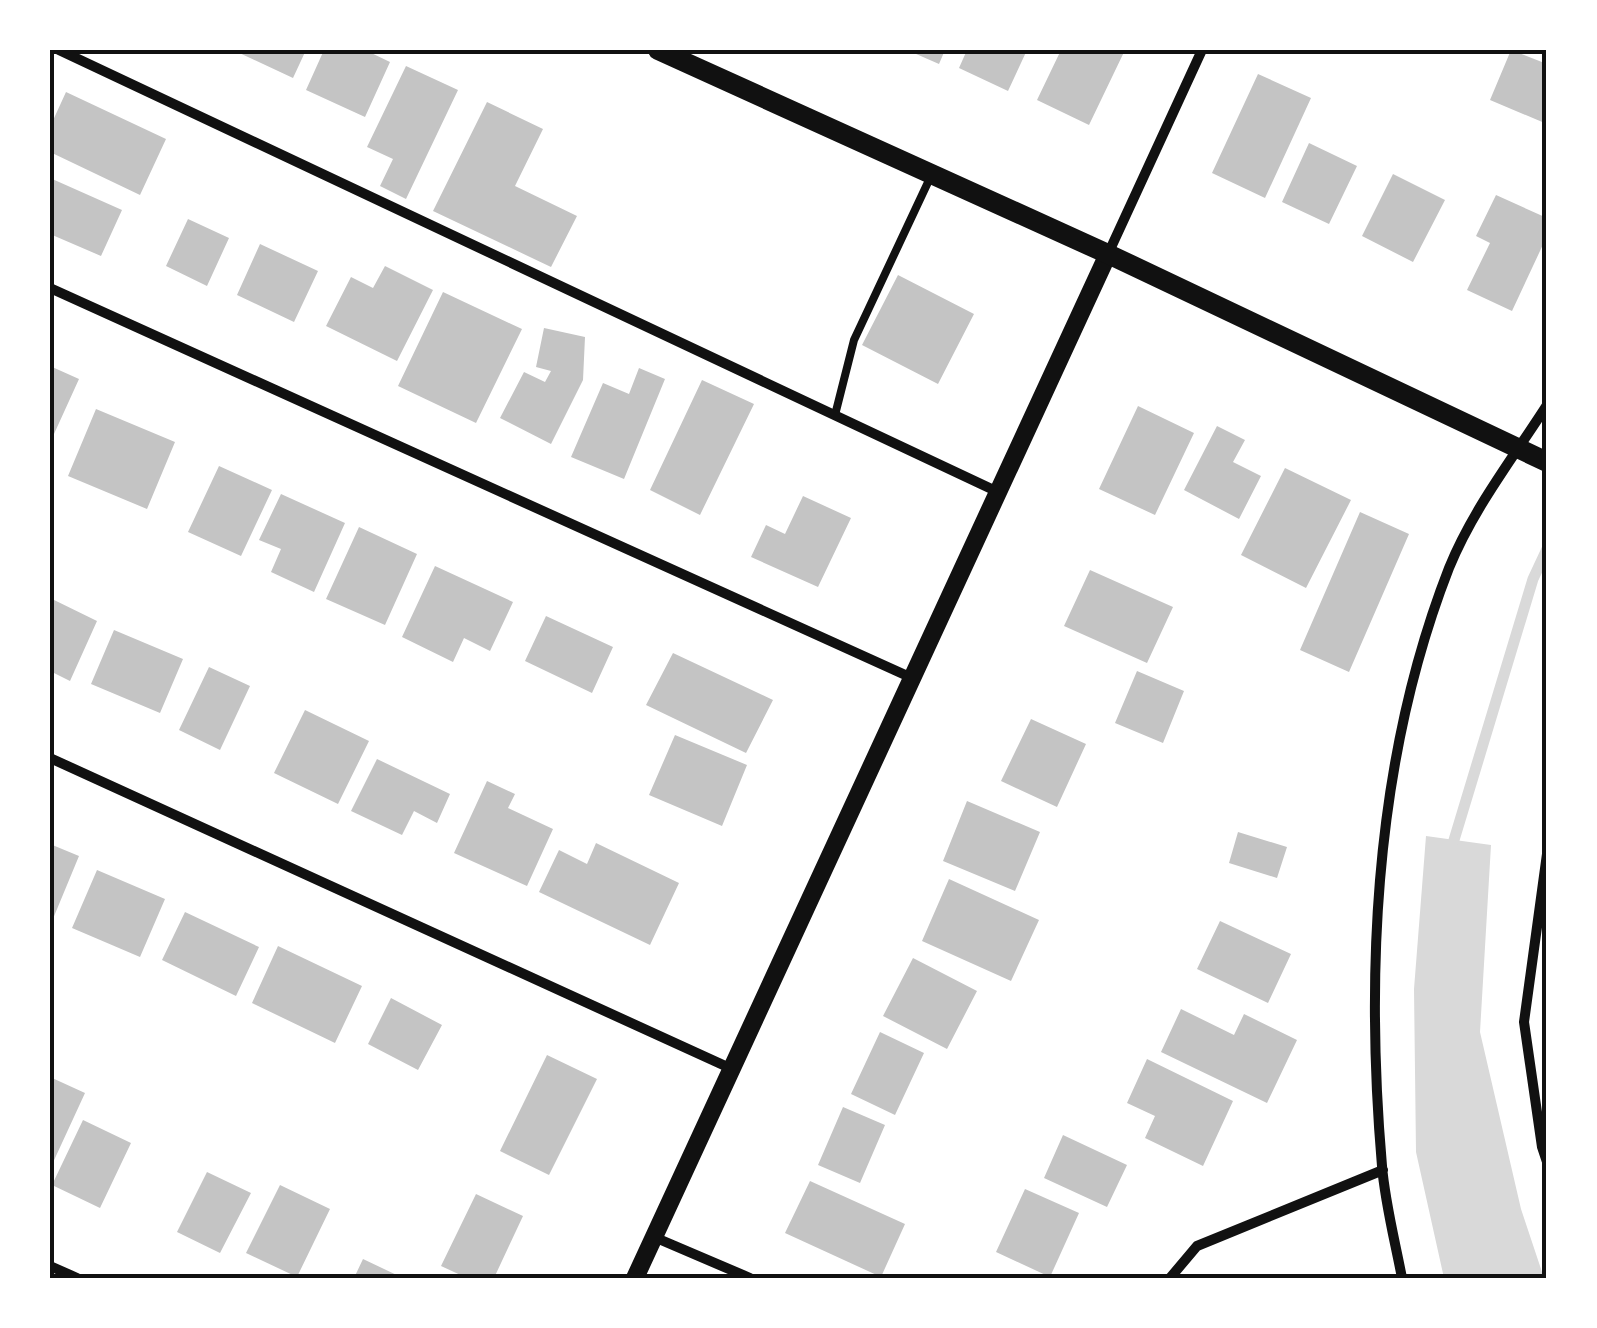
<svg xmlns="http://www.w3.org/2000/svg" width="1597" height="1328" font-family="Figtree,sans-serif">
	<rect width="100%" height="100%" fill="#fff"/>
	<path fill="#d9d9d9" d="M1426 836 1491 845 1480 1032 1521 1209 1544 1278H1444L1416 1152 1414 989Z"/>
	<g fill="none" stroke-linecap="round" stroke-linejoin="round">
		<path stroke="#d9d9d9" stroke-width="11" d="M1454 840 1533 579 1547 549"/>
	</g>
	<path fill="#c4c4c4" d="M233 50H306L293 78Z
		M324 50H365L390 62 365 117 306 90Z
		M907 50H945L939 64Z
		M967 50H1027L1008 91 959 68Z
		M1061 50H1125L1089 125 1037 100Z
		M1511 50 1547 64V124L1490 100Z
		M406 66 458 90 406 199 380 186 393 159 367 147Z
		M1258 74 1311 98 1265 198 1212 173Z
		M66 92 166 139 140 195 50 152V127Z
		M487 102 543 129 515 186 577 216 551 267 433 211Z
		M1309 143 1357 166 1329 224 1282 202Z
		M1393 174 1445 200 1413 262 1362 236Z
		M50 178 122 210 101 256 50 234Z
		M1496 195 1547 218V236L1512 311 1467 290 1490 243 1476 236Z
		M188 219 229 238 207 286 166 266Z
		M260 244 318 271 294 322 237 295Z
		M385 266 433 290 397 361 326 326 351 277 373 288Z
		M898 275 974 314 938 384 862 345Z
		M443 292 522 329 476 423 398 386Z
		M544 328 585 337 583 380 551 444 500 418 524 372 545 382 551 371 536 367Z
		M50 366 79 379 54 434 50 433Z
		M639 368 665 379 624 479 571 457 603 383 629 394Z
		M702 380 754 404 700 515 650 490Z
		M1138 406 1194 433 1155 515 1099 489Z
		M96 409 175 442 147 509 68 476Z
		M1217 426 1245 440 1233 462 1261 476 1239 519 1184 490Z
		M219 466 272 490 241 556 188 532Z
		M1285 468 1351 500 1306 588 1241 555Z
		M281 494 345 523 314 592 271 572 281 549 259 540Z
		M803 496 851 518 818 587 751 557 766 525 785 534Z
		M1360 512 1409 534 1349 672 1300 650Z
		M359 527 417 554 385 625 326 599Z
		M435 566 513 602 490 651 464 638 453 662 402 637Z
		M1090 570 1173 607 1147 663 1064 626Z
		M50 598 97 621 70 681 50 671Z
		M546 616 613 647 592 693 525 661Z
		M114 630 183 659 160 713 91 684Z
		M673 653 773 700 746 753 646 705Z
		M209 667 250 686 220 750 179 730Z
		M1137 671 1184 691 1163 743 1115 723Z
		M305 710 369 741 338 804 274 773Z
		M1031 719 1086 744 1057 807 1001 781Z
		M675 735 747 765 722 826 649 795Z
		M377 759 450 794 437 823 414 811 402 835 351 811Z
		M487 781 515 794 508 808 553 829 527 886 454 853Z
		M967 801 1040 832 1015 891 943 861Z
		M1238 832 1287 847 1277 878 1229 863Z
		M596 843 679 883 650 945 539 892 559 850 587 864Z
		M50 844 79 856 50 926Z
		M97 870 165 899 140 957 72 928Z
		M949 879 1039 920 1011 981 922 941Z
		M185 912 259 947 236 996 162 960Z
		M1220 921 1291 954 1268 1003 1197 969Z
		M278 946 362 986 335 1043 252 1003Z
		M913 958 977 991 947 1049 883 1016Z
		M391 998 442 1025 418 1070 368 1044Z
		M1181 1009 1234 1035 1244 1014 1297 1040 1267 1103 1161 1052Z
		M880 1032 924 1053 895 1115 851 1094Z
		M547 1055 597 1079 549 1175 500 1151Z
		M1147 1059 1233 1101 1203 1166 1145 1138 1155 1116 1127 1103Z
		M50 1077 85 1093 50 1169Z
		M843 1107 885 1125 860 1183 818 1165Z
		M83 1120 131 1143 100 1208 52 1185Z
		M1063 1135 1127 1165 1107 1207 1044 1178Z
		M207 1172 251 1193 220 1253 177 1232Z
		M810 1181 905 1224 881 1277 785 1233Z
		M280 1185 330 1209 297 1277 246 1253Z
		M1025 1189 1079 1213 1050 1277 996 1252Z
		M476 1194 523 1216 494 1278H467L441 1266Z
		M363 1259 403 1278H354Z"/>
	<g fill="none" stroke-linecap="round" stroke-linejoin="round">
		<path stroke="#111" stroke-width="8" d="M835 415 854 340 930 178"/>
		<path stroke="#111" stroke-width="10" d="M59 50 998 492
			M1108 254 1202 50
			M50 288 912 678
			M50 758 732 1069
			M1547 854 1524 1022 1542 1147 1547 1162
			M654 1237 750 1278
			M50 1266 77 1278
			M1170 1278 1197 1246 1383 1170
			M1402 1278C1395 1241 1385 1203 1382 1166 1365 968 1376 755 1449 568 1473 509 1513 458 1547 405"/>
		<path stroke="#111" stroke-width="18" d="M635 1278 1108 254"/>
		<path stroke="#111" stroke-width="20" d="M658 50 1108 254 1547 462"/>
	</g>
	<rect width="1597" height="1328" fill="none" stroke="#ffffff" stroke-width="105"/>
	<rect x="52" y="52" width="1492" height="1224" fill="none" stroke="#111" stroke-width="4"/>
</svg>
